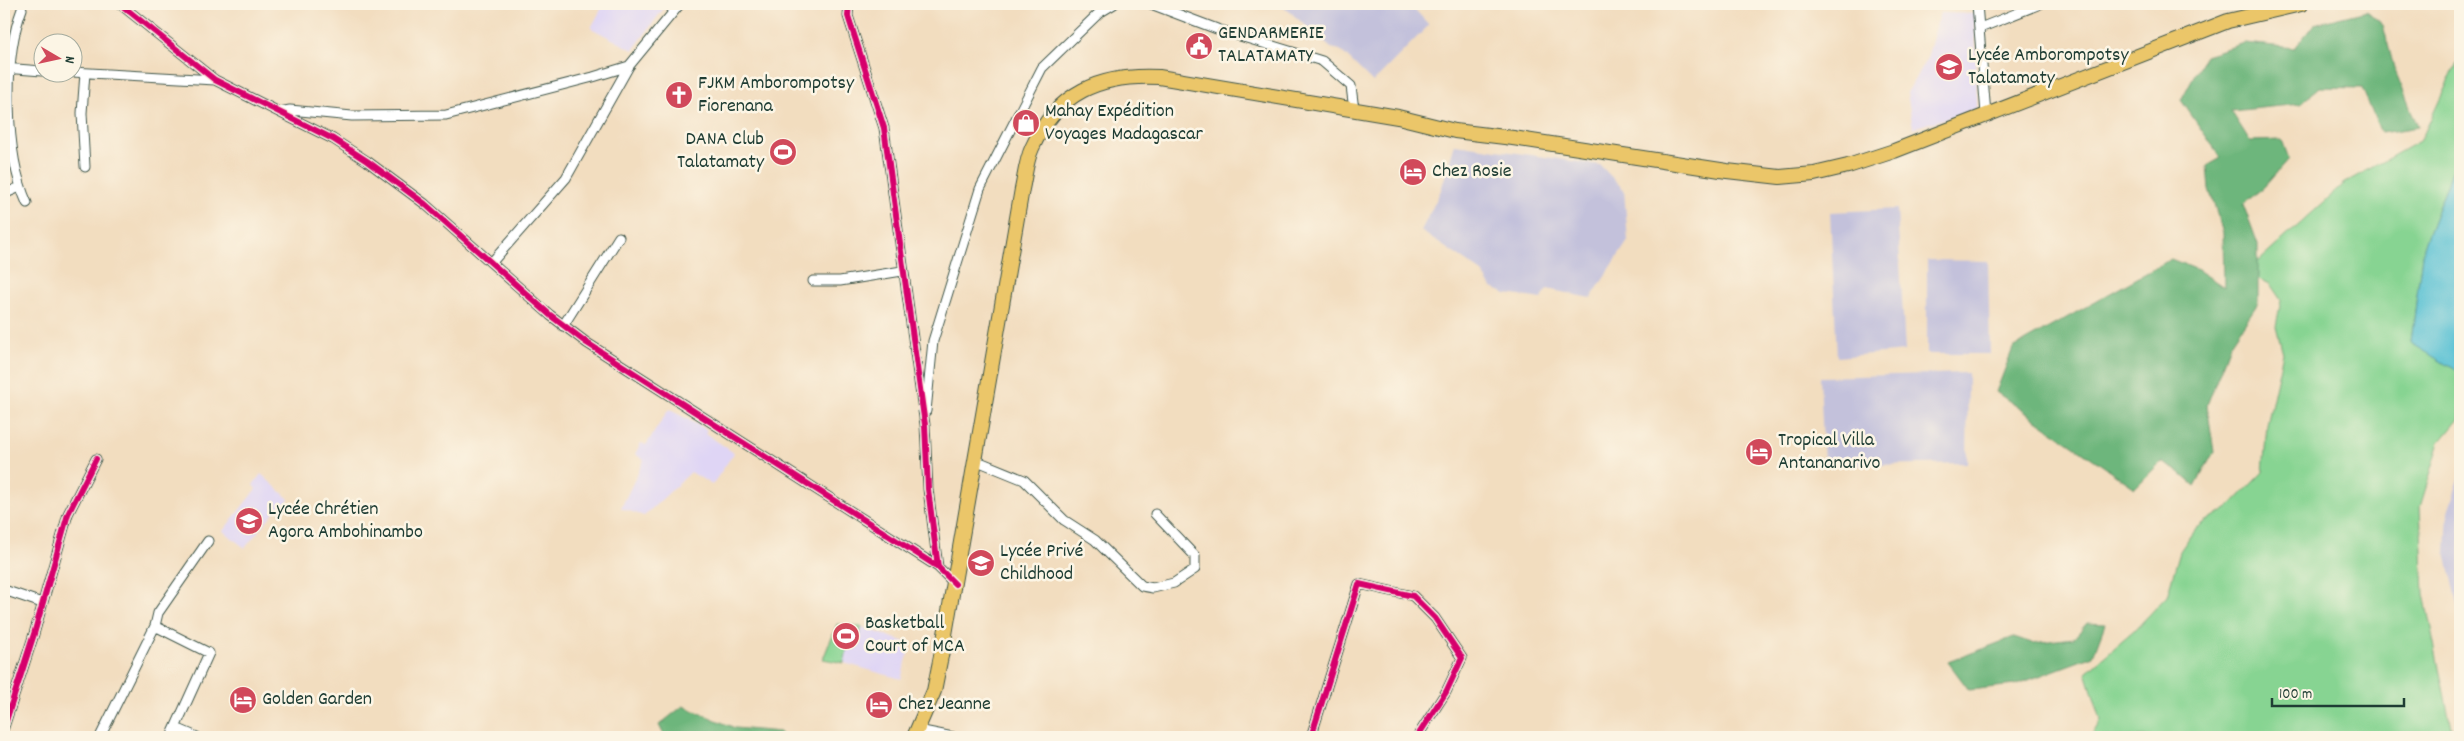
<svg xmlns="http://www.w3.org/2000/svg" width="2464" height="741" font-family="Dekko,sans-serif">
	<rect width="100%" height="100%" fill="#fcf5e5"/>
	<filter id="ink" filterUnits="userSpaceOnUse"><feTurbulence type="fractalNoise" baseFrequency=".02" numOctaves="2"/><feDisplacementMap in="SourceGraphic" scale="10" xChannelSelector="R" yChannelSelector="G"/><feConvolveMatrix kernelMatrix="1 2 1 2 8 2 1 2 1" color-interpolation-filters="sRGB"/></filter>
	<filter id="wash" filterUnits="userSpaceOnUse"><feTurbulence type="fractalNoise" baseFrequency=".0096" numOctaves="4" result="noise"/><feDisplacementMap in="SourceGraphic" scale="20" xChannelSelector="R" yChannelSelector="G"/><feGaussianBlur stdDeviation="1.12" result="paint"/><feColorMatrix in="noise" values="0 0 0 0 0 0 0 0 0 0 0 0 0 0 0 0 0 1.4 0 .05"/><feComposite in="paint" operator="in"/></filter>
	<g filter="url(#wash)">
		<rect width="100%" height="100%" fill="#f2ddbf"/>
		<path fill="#dfd5f5" d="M604 4H667L633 50 591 28Z
			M1940 13 1975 14 1977 109 1913 128 1907 93 1927 58Z
			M669 409 707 430 705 433 734 453 712 485 691 472 644 516 621 508 644 460 635 454 641 443 646 445Z
			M261 474 289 499 282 510 277 508 245 548 223 531 256 489 253 485Z
			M862 627 911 644 901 679 844 663 848 645 856 646Z"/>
		<path fill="#c3c1db" d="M1281 4H1410L1429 25 1373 82 1340 50 1331 48Z
			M1455 144 1600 165 1624 190 1628 241 1591 298 1547 289 1542 299 1506 294 1492 288 1482 272 1421 231 1441 190Z
			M1897 209 1905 351 1837 357 1830 212Z
			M1927 260 1988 261 1990 354H1927Z
			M1968 373 1967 463 1824 466 1820 377Z
			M2460 476V620L2446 552 2448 511Z"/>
		<path fill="#87d492" stroke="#538863" d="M2460 56V151L2423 247 2411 342 2460 373V418L2440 442 2420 507 2424 594 2453 737H2091L2101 720 2086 672 2133 632 2167 596 2180 551 2196 528 2230 506 2263 472 2267 425 2283 353 2276 326 2281 300 2270 284 2246 273 2346 182 2421 140Z
			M837 624 862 627 856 646 848 645 844 663 823 659Z"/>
		<path fill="#6db67c" stroke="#467a58" d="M2367 11 2383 25 2394 68 2418 127 2381 133 2362 88 2320 87 2300 104 2231 111 2250 141 2282 140 2289 159 2264 187 2243 204 2258 244V303L2230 345 2207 405 2214 452 2195 486 2179 472 2161 462 2135 488 1996 392 2013 348 2171 259 2198 270 2224 287 2223 233 2209 189 2207 166 2221 158 2181 100 2205 55 2244 43 2295 48 2314 24Z
			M2087 623 2105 624 2093 656 2015 685 1969 690 1948 662 2014 637 2032 643 2074 638Z
			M683 706 735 728 780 732 785 737H665L659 725Z"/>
		<path fill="#58c1d4" stroke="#3c7f84" d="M2460 151V373L2411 343 2423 247Z"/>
	</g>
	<g filter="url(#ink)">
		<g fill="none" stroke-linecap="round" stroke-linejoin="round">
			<g stroke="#3f5549" stroke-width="11">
				<path id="minor" d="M120 4 215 80 333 139 367 161 425 204 550 315 587 343 938 567
					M849 4 848 16 884 128 925 425 928 489 938 567 955 584
					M1151 4 1217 29 1322 61 1351 86 1354 110
					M1977 4 1986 114
					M22 9C3 59 5 154 27 203
					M1980 28 2040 4
					M4 68 42 71
					M72 72 215 80
					M279 112 290 110 352 116 446 115 593 77 629 66 680 4
					M85 167 82 113 85 73
					M4 194 20 187
					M492 262 566 178 629 66
					M813 281H840L902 271
					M563 326 619 237
					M926 411 933 341 980 189 1042 68 1099 13 1114 4
					M975 460 1024 480 1064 520 1095 540 1142 586 1153 588 1174 583 1195 569V556L1155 514
					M4 590 42 603
					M155 626 209 653 171 737
					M4 727 34 634 68 514 96 459
					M176 728 197 737
					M918 730 953 737
					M100 737 155 626 158 613 208 541
					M1311 737 1359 584 1413 596 1435 618 1462 658 1446 692 1417 737"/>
			</g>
			<g stroke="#3f5549" stroke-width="16">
				<path id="primary" d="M914 737 934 691 943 646 1022 189C1025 176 1026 161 1032 148 1057 92 1100 74 1159 77L1398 117 1455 131 1513 138 1727 171 1780 177 1814 174 1848 166 1894 151 2228 21 2301 4"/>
			</g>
			<use href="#minor" stroke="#fff" stroke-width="9"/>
			<use href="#primary" stroke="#ebc669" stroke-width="14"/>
			<g stroke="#fcf5e5" stroke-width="9">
				<path id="cycleway" d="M120 4 215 80 333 139 367 161 425 204 550 315 587 343 938 567
					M849 4 848 16 884 128 925 425 928 489 938 567 955 584
					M4 727 34 634 68 514 96 459
					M1311 737 1359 584 1413 596 1435 618 1462 658 1446 692 1417 737"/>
			</g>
			<use href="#cycleway" stroke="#d6006c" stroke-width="6"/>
		</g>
	</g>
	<defs>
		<g id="civic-disc" transform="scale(1.4375)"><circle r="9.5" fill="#d1495b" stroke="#fcf5e5"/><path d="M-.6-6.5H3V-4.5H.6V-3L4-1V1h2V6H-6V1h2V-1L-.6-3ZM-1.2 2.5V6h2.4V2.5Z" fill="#fff"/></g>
		<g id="school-disc" transform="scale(1.4375)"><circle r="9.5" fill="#d1495b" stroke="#fcf5e5"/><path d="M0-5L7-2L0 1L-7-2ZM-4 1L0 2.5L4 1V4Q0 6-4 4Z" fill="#fff"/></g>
		<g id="church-disc" transform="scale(1.4375)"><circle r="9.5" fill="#d1495b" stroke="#fcf5e5"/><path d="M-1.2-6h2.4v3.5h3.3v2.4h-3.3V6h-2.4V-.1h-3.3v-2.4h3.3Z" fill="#fff"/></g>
		<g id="shop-disc" transform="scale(1.4375)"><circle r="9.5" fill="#d1495b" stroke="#fcf5e5"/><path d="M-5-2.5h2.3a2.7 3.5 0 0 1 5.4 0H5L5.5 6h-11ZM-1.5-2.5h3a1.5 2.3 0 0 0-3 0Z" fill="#fff"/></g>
		<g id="stadium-disc" transform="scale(1.4375)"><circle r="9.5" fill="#d1495b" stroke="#fcf5e5"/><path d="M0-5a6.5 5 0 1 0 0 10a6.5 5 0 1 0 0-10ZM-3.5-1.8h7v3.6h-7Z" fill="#fff"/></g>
		<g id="hotel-disc" transform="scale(1.4375)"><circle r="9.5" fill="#d1495b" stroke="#fcf5e5"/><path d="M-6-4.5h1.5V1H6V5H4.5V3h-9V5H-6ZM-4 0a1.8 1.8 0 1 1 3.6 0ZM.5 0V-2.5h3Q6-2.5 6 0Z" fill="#fff"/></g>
	</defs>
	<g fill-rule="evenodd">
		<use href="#civic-disc" x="1199" y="46"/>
		<use href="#school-disc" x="1949" y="67"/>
		<use href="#church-disc" x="679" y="95"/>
		<use href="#shop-disc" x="1026" y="123"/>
		<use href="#stadium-disc" x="783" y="152"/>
		<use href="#hotel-disc" x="1413" y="172"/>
		<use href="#hotel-disc" x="1759" y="452"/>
		<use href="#school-disc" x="249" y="521"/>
		<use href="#school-disc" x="981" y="563"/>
		<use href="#stadium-disc" x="846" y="636"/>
		<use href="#hotel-disc" x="243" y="700"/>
		<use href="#hotel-disc" x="879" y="705"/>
	</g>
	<g text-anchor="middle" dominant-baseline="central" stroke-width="5" stroke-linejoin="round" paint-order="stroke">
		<g font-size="20" fill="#1f3d34" stroke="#fcf5e5" text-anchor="start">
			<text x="1218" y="34">GENDARMERIE<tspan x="1218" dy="23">TALATAMATY</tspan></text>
			<text x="1968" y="56">Lycée Amborompotsy<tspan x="1968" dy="23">Talatamaty</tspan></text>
			<text x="698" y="84">FJKM Amborompotsy<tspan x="698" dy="23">Fiorenana</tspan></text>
			<text x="1045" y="112">Mahay Expédition<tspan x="1045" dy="23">Voyages Madagascar</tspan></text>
			<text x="764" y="140" text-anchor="end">DANA Club<tspan x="764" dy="23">Talatamaty</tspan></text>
			<text x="1432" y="172">Chez Rosie</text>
			<text x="1778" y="441">Tropical Villa<tspan x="1778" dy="23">Antananarivo</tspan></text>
			<text x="268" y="510">Lycée Chrétien<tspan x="268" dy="23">Agora Ambohinambo</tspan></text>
			<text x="1000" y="552">Lycée Privé<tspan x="1000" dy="23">Childhood</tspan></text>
			<text x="865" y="624">Basketball<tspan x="865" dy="23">Court of MCA</tspan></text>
			<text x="262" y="700">Golden Garden</text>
			<text x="898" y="705">Chez Jeanne</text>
		</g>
	</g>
	<rect width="2464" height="741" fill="none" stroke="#fcf5e5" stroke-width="20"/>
	<g transform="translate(58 58) rotate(99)"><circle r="24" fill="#fcf5e5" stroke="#a4ab9e"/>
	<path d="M0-4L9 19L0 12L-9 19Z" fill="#d1495b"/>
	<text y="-8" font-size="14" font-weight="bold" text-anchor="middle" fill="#1f3d34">N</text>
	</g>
	<path d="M2272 698v8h132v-8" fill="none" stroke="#1f3d34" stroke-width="2.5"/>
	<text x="2279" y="698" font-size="15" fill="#1f3d34" stroke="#fcf5e5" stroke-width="4" paint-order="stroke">100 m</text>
</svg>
